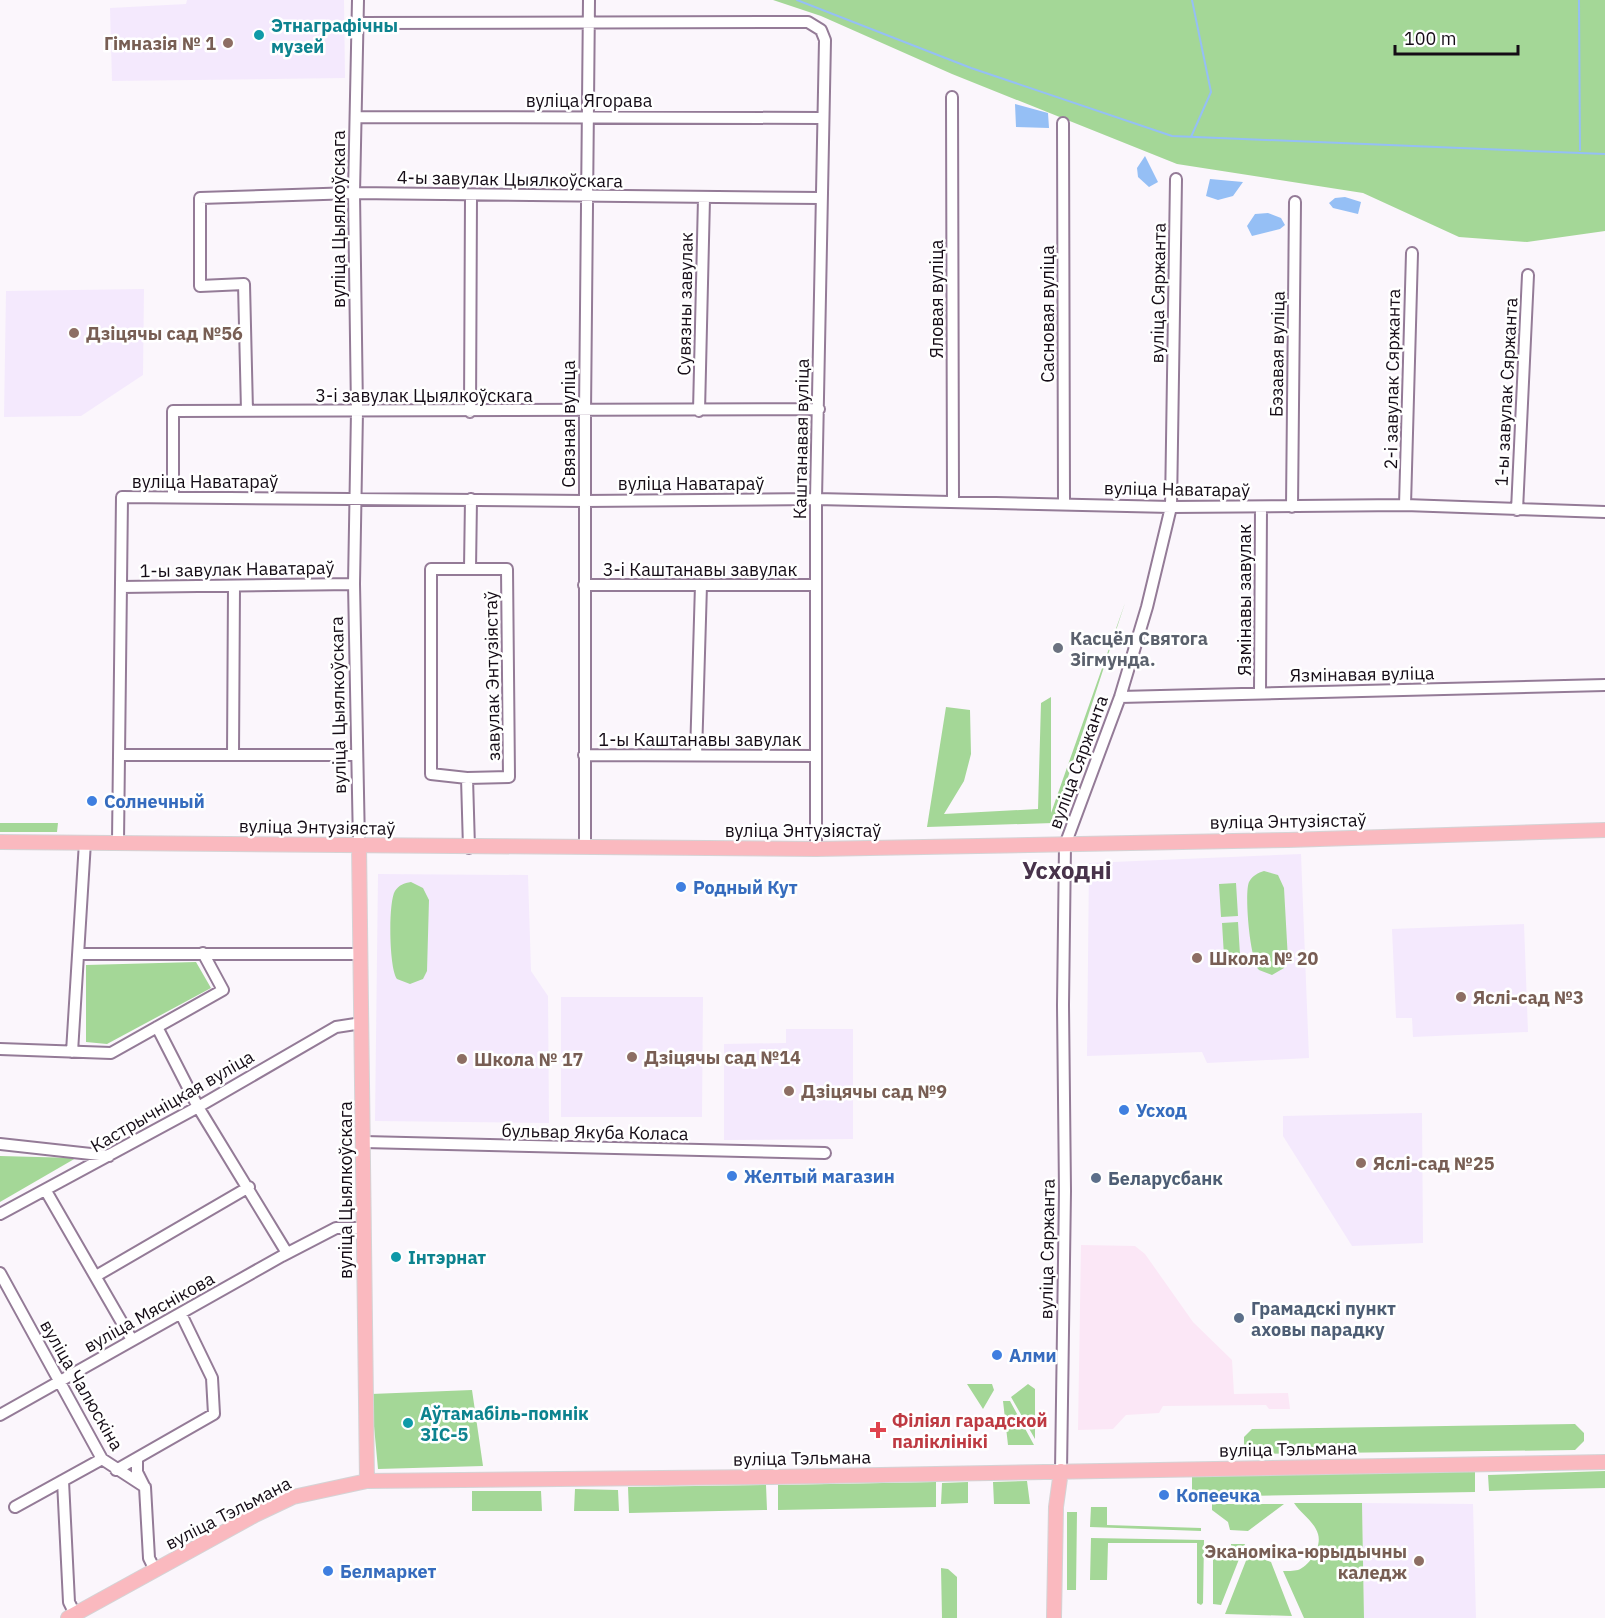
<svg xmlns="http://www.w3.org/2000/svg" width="1605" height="1618" font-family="'IBM Plex Sans',sans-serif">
	<rect width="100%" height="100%" fill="#fbf6fc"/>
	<path fill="#fbe7f6" d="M1081 1245 1135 1246 1145 1254 1193 1322 1232 1360 1234 1394 1288 1393 1290 1409H1269L1266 1405 1163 1406 1159 1413 1126 1415 1113 1429 1078 1430Z"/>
	<path fill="#f4e9fd" d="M187 0H344L345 78 112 81 110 8 186 4Z
		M144 289 143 375 81 416 4 417 6 291Z
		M1301 854 1309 1058 1207 1063 1202 1052 1087 1056 1089 863Z
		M378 874 528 875 531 971 548 996 549 1123 375 1121Z
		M1524 924 1528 1032 1413 1037 1412 1018H1396L1392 929Z
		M561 997H703L702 1117H561Z
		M786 1029H853V1139L724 1140V1044L786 1043Z
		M1422 1113 1423 1243 1352 1246 1283 1136V1116Z
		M1362 1503 1473 1504 1476 1618H1364Z"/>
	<path fill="#a4d797" d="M773 0H1605V231L1527 242 1459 237 1363 193 1177 164 952 74 821 16Z
		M1125 603 1053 823 927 827 946 707 970 710 971 754 964 781 944 814 1038 809 1041 703 1051 697V813Z
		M0 823H58L57 832H0Z
		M1264 871 1278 875 1284 888 1288 960 1284 968 1272 975 1259 970C1250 961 1244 893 1249 882 1253 875 1258 873 1264 871Z
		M411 882 423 888 429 900 427 971 423 979 410 984 397 979C389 969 388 902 395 891 399 885 404 883 411 882Z
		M1236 883 1238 916 1221 917 1219 884Z
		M1238 922 1240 955 1224 956 1222 923Z
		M196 962 211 988 107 1044 86 1042V965Z
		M0 1156 76 1158 0 1202Z
		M967 1384H992L994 1390 983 1409Z
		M1028 1384 1035 1389V1439L1011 1397Z
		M472 1390 483 1466 378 1469 371 1394Z
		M1003 1401H1010L1034 1445H1008Z
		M1575 1424 1584 1433V1441L1575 1450 1253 1454 1244 1446V1437L1252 1429Z
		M1475 1470V1492L1192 1497V1474Z
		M1605 1471V1488L1489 1491 1488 1475Z
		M1027 1481 1030 1504H994L993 1482Z
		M936 1482V1507L778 1510V1485Z
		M968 1482V1503L941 1504 942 1483Z
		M766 1485 767 1510 629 1513 628 1487Z
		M575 1489 618 1490 619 1511H574Z
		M472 1491H541L542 1511H472Z
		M1294 1503H1362L1364 1618H1304L1283 1571C1287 1571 1294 1571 1298 1570 1310 1565 1322 1547 1318 1534 1314 1521 1301 1514 1294 1503Z
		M1212 1504H1284L1248 1531 1230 1530 1228 1522 1212 1510Z
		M1091 1507H1107V1525L1201 1528V1531L1090 1527Z
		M1067 1512H1077L1076 1590H1067Z
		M1091 1538 1204 1540 1203 1603 1201 1605 1197 1603V1543H1108L1107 1580H1090Z
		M1231 1544H1245L1221 1605 1213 1604V1558L1231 1548Z
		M1251 1548 1263 1559 1271 1562 1292 1616 1225 1614Z
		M941 1568 948 1569 957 1577V1618H942Z"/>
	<path fill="#95bff5" d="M1015 104 1048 113 1049 128 1016 127Z
		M1145 156 1158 182 1149 187 1138 177 1137 168Z
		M1210 179 1243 182 1233 196 1218 200 1206 196Z
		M1345 197 1361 202 1358 214 1333 208 1329 203 1335 198Z
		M1268 213 1281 218 1285 225 1280 229 1252 236 1247 226 1255 214Z"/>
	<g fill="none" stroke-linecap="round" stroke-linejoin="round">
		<path stroke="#95bff5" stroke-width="2" d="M797 0 971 68 1172 136 1605 154
			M1579 0 1580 150
			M1191 137 1211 92 1192 0"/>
		<g stroke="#947b97" stroke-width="14">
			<path id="minor" d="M358 0 354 193 357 411 354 584 359 845
				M357 23 808 22 821 30 825 40 816 499V849
				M952 97 953 501
				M357 117 822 118
				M1063 123 1064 504
				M247 411 244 284 200 286V198L354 193 820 198
				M699 411 704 198
				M470 412 471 196
				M173 497V411L819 409
				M1405 505 1412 253
				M1292 507 1295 202
				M1517 510 1528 275
				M431 569H507L509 777 467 778 431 774Z
				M470 569 471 499
				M584 585H816
				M121 587 354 584
				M1260 693 1261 507
				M1120 697 1605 685
				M119 755H355
				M233 755 234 586
				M584 755 816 756
				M696 755 701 585
				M467 778 469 848
				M118 842 122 497 584 501 816 499 1171 507 1405 505 1605 512
				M585 847V412L589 0
				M78 954H361
				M157 1027 198 1107 287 1253
				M0 1049 111 1053 223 990 203 953
				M72 1052 85 842
				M364 1142 825 1153
				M0 1144 109 1156
				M46 1191 132 1340
				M0 1214 198 1107 336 1027 362 1023
				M0 1273 102 1459 145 1487 149 1558 155 1570
				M96 1276 249 1187
				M0 1415 282 1256 336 1228H362
				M137 1459V1472L144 1486
				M116 1470 214 1414 212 1378 181 1314
				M1061 1471 1065 1191 1063 1005 1065 845 1120 697 1147 607 1171 507 1176 179
				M63 1481 69 1602 75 1614
				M15 1507 102 1459"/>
		</g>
		<g stroke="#d5d3d5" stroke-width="16">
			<path id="major" d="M0 842 816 849 1288 840 1605 830
				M359 845 367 1481
				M68 1618 255 1515 293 1497 367 1481 771 1477 1605 1462
				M1054 1618 1056 1507 1061 1471"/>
		</g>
		<use href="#minor" stroke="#fff" stroke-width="10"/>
		<use href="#major" stroke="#fab9bf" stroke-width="14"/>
	</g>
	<g fill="#0f9aa8" stroke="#fff" stroke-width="2">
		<circle cx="259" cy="35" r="6"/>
		<circle cx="396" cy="1257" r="6"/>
		<circle cx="408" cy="1423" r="6"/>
	</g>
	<g fill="#8d6e63" stroke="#fff" stroke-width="2">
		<circle cx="228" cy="43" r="6"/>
		<circle cx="74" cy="333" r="6"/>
		<circle cx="1197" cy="958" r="6"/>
		<circle cx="1461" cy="997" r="6"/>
		<circle cx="632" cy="1057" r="6"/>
		<circle cx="462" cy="1059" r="6"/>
		<circle cx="789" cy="1091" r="6"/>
		<circle cx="1361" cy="1163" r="6"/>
		<circle cx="1419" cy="1561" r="6"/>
	</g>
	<circle fill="#6b7280" stroke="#fff" stroke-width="2" cx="1058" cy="648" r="6"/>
	<g fill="#3f7fe0" stroke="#fff" stroke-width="2">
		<circle cx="92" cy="801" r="6"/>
		<circle cx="681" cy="887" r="6"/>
		<circle cx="1124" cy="1110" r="6"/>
		<circle cx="732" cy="1176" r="6"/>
		<circle cx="997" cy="1355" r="6"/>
		<circle cx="1164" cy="1495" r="6"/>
		<circle cx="328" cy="1571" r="6"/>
	</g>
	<g fill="#5c6f8a" stroke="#fff" stroke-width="2">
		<circle cx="1096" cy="1178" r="6"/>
		<circle cx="1239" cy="1318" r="6"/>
	</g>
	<path fill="#e0444e" stroke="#fff" stroke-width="2" d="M875 1421h6v6h6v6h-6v6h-6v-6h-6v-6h6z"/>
	<g text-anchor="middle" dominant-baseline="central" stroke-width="5" stroke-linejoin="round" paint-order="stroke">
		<g font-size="18" font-weight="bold" fill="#0d838f" stroke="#fff" text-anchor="start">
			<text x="271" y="25">Этнаграфічны<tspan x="271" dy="21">музей</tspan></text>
			<text x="408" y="1257">Інтэрнат</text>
			<text x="420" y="1413">Аўтамабіль-помнік<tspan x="420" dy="21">ЗІС-5</tspan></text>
		</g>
		<g font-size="18" font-weight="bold" fill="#785e54" stroke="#fff" text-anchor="start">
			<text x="216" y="43" text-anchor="end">Гімназія № 1</text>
			<text x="86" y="333">Дзіцячы сад №56</text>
			<text x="1209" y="958">Школа № 20</text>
			<text x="1473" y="997">Яслі-сад №3</text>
			<text x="644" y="1057">Дзіцячы сад №14</text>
			<text x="474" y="1059">Школа № 17</text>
			<text x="801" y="1091">Дзіцячы сад №9</text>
			<text x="1373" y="1163">Яслі-сад №25</text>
			<text x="1407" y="1551" text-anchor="end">Эканоміка-юрыдычны<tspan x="1407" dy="21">каледж</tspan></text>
		</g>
		<g font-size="18" fill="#150c16" stroke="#fff">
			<text x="589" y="100">вуліца Ягорава</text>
			<text transform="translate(510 179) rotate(1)">4-ы завулак Цыялкоўскага</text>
			<text transform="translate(338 219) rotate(-90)">вуліца Цыялкоўскага</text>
			<text transform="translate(1158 293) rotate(-89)">вуліца Сяржанта</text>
			<text transform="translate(936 299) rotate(-90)">Яловая вуліца</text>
			<text transform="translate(685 304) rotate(-89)">Сувязны завулак</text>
			<text transform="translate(1047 314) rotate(-90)">Сасновая вуліца</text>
			<text transform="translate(1277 354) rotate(-89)">Бэзавая вуліца</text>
			<text transform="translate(1392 379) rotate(-89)">2-і завулак Сяржанта</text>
			<text transform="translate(1506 392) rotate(-87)">1-ы завулак Сяржанта</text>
			<text x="424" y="395">3-і завулак Цыялкоўскага</text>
			<text transform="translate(568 424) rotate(-90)">Связная вуліца</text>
			<text transform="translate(801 439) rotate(-89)">Каштанавая вуліца</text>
			<text x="205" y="481">вуліца Наватараў</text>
			<text x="691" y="483">вуліца Наватараў</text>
			<text transform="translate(1177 489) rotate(1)">вуліца Наватараў</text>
			<text transform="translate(237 569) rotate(-1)">1-ы завулак Наватараў</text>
			<text x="700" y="569">3-і Каштанавы завулак</text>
			<text transform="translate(1244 600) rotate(-90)">Язмінавы завулак</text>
			<text transform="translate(1362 674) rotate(-1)">Язмінавая вуліца</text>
			<text transform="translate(492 676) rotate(-91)">завулак Энтузіястаў</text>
			<text transform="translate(338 705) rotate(-91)">вуліца Цыялкоўскага</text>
			<text x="700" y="739">1-ы Каштанавы завулак</text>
			<text transform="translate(1078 762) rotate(-70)">вуліца Сяржанта</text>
			<text transform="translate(1288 821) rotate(-1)">вуліца Энтузіястаў</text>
			<text transform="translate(317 827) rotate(1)">вуліца Энтузіястаў</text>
			<text x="803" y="830">вуліца Энтузіястаў</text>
			<text transform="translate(172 1101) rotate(-30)">Кастрычніцкая вуліца</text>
			<text transform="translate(595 1132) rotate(1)">бульвар Якуба Коласа</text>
			<text transform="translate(345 1190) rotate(-90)">вуліца Цыялкоўскага</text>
			<text transform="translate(1047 1249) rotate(-89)">вуліца Сяржанта</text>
			<text transform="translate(149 1312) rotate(-29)">вуліца Мяснікова</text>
			<text transform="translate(82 1385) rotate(60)">вуліца Чалюскіна</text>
			<text transform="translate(1288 1449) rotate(-1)">вуліца Тэльмана</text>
			<text transform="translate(802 1458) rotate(-1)">вуліца Тэльмана</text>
			<text transform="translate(228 1513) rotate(-27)">вуліца Тэльмана</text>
		</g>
		<g font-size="18" font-weight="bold" fill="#5b616d" stroke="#fff" text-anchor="start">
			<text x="1070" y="638">Касцёл Святога<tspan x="1070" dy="21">Зігмунда.</tspan></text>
		</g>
		<g font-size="18" font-weight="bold" fill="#366cbe" stroke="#fff" text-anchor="start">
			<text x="104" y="801">Солнечный</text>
			<text x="693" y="887">Родный Кут</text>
			<text x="1136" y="1110">Усход</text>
			<text x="744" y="1176">Желтый магазин</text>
			<text x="1009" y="1355">Алми</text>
			<text x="1176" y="1495">Копеечка</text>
			<text x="340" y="1571">Белмаркет</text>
		</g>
		<g font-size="18" font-weight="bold" fill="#4e5e75" stroke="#fff" text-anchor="start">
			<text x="1108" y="1178">Беларусбанк</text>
			<text x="1251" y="1308">Грамадскі пункт<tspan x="1251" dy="21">аховы парадку</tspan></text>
		</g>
		<g font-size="18" font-weight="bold" fill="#be3a42" stroke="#fff" text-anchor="start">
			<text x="892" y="1420">Філіял гарадской<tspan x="892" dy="21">паліклінікі</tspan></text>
		</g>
		<g font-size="24" font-weight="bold" fill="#48334b" stroke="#fff">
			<text x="1067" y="870">Усходні</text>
		</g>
	</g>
	<path d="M1395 45v9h123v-9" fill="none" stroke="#150c16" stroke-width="3"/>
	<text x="1404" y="45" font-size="18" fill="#150c16" stroke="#ffffff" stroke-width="4.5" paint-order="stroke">100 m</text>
</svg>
